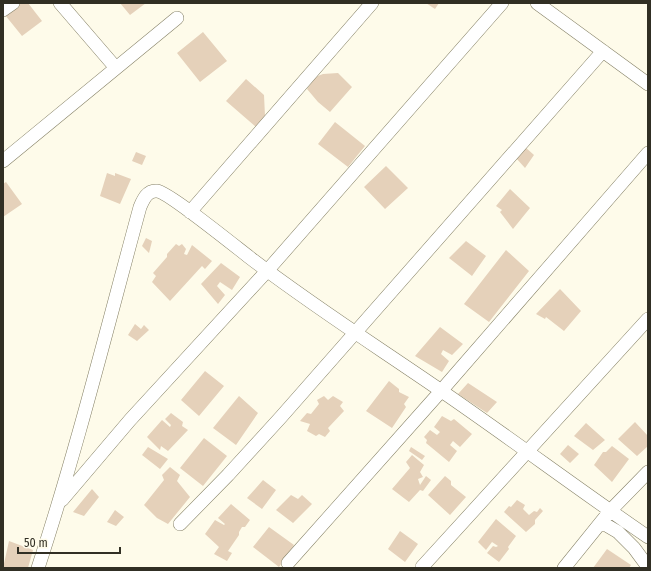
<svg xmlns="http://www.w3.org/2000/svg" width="651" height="571" font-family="'Fira Sans Condensed',sans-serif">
	<rect width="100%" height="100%" fill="#fefbea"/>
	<path fill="#e5d1ba" d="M21 3H28L42 21 22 36 5 15Z
		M120 3H146L130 15Z
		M426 3H439L435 9Z
		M203 32 227 61 200 82 177 53Z
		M338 73 352 87 330 112 318 102 307 89 315 77 323 74Z
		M246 79 264 95 265 116 256 127 226 101Z
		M335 122 365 146 348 167 318 144Z
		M525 147 534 155 525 168 516 158Z
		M136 152 146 156 142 165 132 161Z
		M386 166 408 188 385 209 364 187Z
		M107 173 115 176V173L131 179 120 204 100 196Z
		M6 182 22 204 3 217V184Z
		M510 189 530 208 513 229 500 212 502 210 496 206Z
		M146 238 152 241 149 253 142 246Z
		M466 241 486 256 472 276 449 258Z
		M176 244 179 246 182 244 186 249 184 254 187 255 192 245 212 261 205 269 202 266 170 301 152 282 156 276 153 273 167 257V254Z
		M506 250 529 271 489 322 464 304Z
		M221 263 240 277 232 290 220 282 217 286 225 295 218 304 201 284Z
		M560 289 581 311 564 331 546 317 545 319 536 314Z
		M135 324 141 329 144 325 149 330 137 341 128 335Z
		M440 327 463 344 452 355 443 350 441 354 449 361 442 372 415 356Z
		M205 371 224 386 199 416 181 400Z
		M389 381 399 389V392L409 397 404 404 406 407 392 428 366 411Z
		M468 383 497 402 487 413 458 394Z
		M239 396 258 413 236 445 213 428Z
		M324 396 328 400 333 396 343 402 340 406 344 411 328 428 330 431 325 437 319 434 316 436 307 431 310 424 300 421 307 413 311 414 319 404 317 400Z
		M171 413 183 422 182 426 188 430 168 451 161 446 160 450 147 437 162 420 170 427 171 425 165 419Z
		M442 416 451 421 454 419 472 434 460 447 453 441 450 445 457 451 449 462 426 443 427 440 424 437 430 430 437 435 440 432 434 427Z
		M635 422 648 436V446L637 456 618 439Z
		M586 423 605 440 593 450 574 436Z
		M204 438 227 456 203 486 180 468Z
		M568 445 579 454 570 463 560 454Z
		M612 446 629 459 612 482 594 465 603 452H606Z
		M148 447 168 459 160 469 142 455Z
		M411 447 425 456 422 460 409 451Z
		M412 455 424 465 420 472 423 477 418 479 420 485 426 476 431 480 423 491 420 490 409 502 392 489 410 468 406 462Z
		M170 467 180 475 177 481 190 497 168 524 157 518 144 505 164 480 162 475Z
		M445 476 451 481V485L466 497 450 515 428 495Z
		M263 480 276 490 262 509 247 498Z
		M92 489 99 497 84 516 73 512Z
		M291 495 298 499 302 495 312 504 293 523 276 510Z
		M517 500 525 505 523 509 529 515 534 511 537 512 540 508 543 511 535 520V524L526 532 504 512 509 506 511 507Z
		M231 504 250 520 245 527H242L239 532V535L228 551 232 553 227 561 214 554 219 547 205 534 215 520 224 525 225 524 218 518Z
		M115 510 124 517 116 526 107 522Z
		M496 519 516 536 508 547 509 549 499 562 487 553 493 546 496 547 498 546 492 542 486 550 478 542Z
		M269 527 294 545 279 567 253 547Z
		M400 531 418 544 405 562 388 549Z
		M9 541 33 550 28 568H3Z
		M607 549 631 565 629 568H593Z"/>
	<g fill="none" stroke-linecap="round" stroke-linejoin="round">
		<g stroke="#858066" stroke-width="14">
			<path id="street" d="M60 3 116 68
				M537 3 648 84
				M3 10 13 3
				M3 161 177 18
				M190 212 372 3
				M62 500 130 420 267 271 502 3
				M601 522 618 532 634 548 648 567
				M180 524 228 475 281 417 603 51
				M288 563 441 391 648 153
				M422 567 648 319
				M38 568C77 449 107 328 140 207 143 200 147 190 157 191 168 192 236 247 249 257 310 304 376 346 440 390 510 438 578 489 648 537
				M564 568 610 511 648 472"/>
		</g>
		<use href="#street" stroke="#fff" stroke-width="13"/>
	</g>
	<rect width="651" height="571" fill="none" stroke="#312f24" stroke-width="8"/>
	<path d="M18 547v6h102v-6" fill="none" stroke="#312f24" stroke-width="2"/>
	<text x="24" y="547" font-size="12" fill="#312f24" stroke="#fefbea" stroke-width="3" paint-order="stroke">50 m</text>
</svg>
